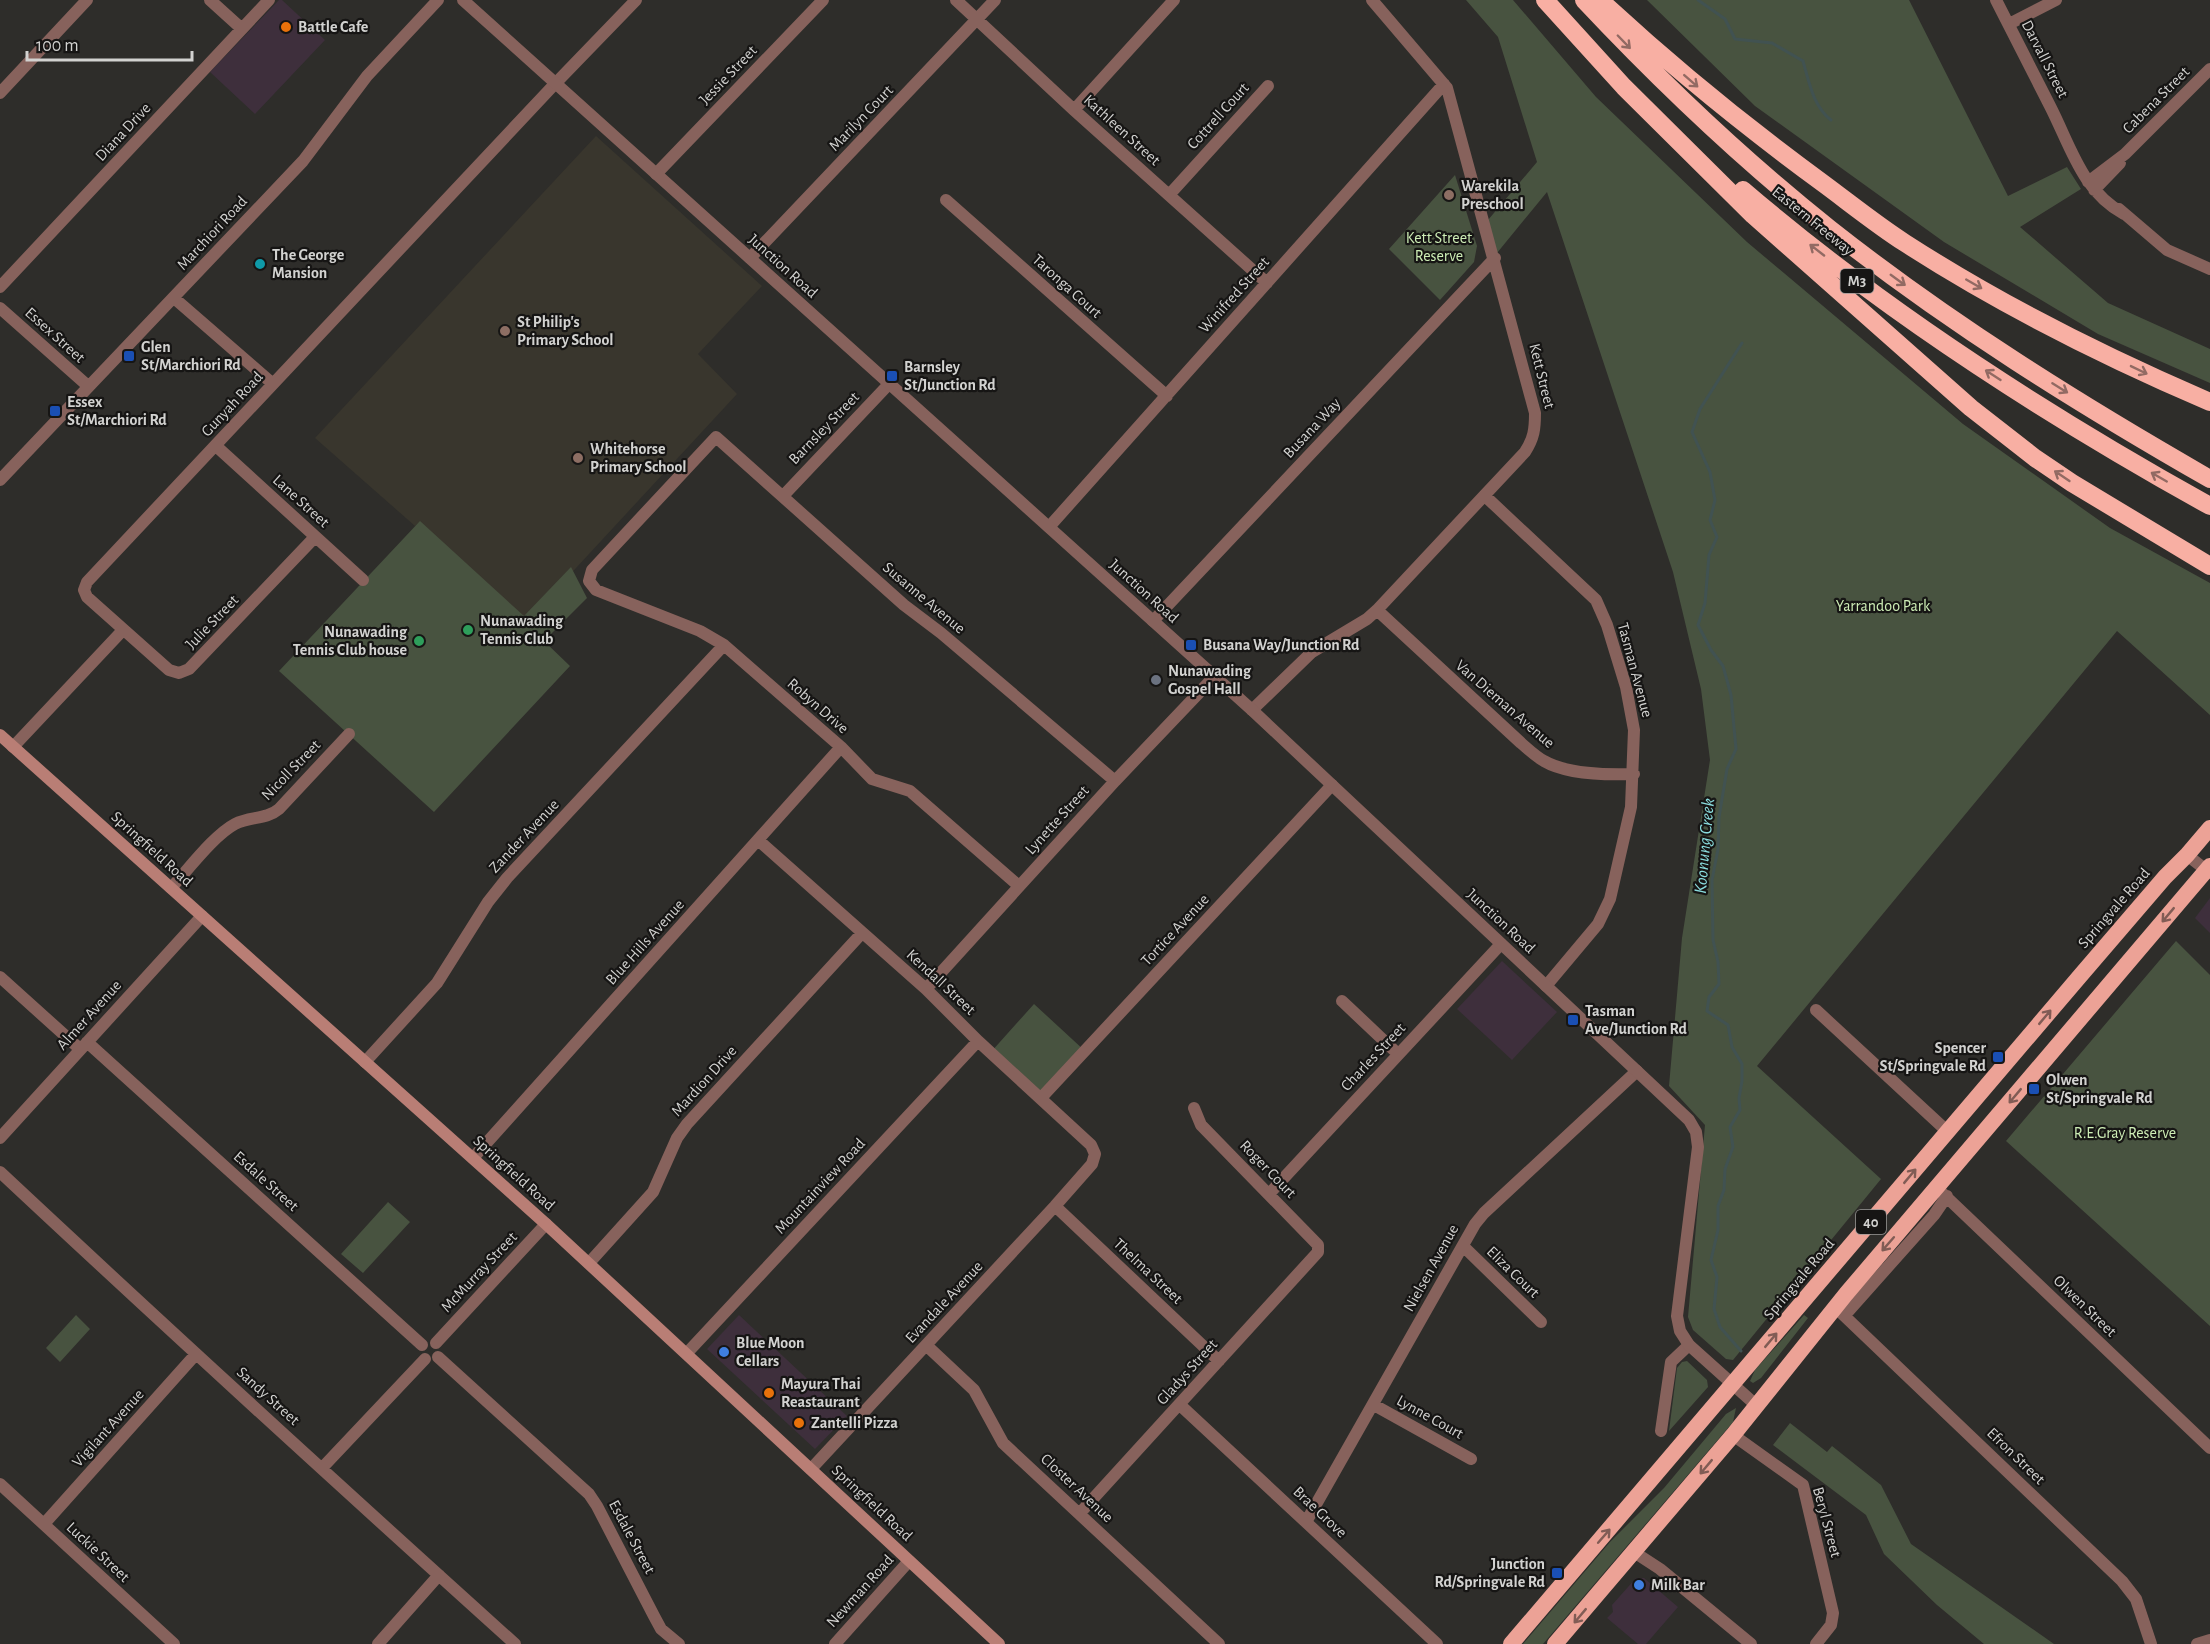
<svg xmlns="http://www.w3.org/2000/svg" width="2210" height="1644" font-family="'Alegreya Sans',sans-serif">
	<rect width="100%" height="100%" fill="#2e2d2a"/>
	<path fill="#3e2f3c" d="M279 0H282L325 40 255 114 210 72Z
		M2210 898V933L2195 918Z
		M1502 961 1557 1012 1512 1060 1457 1009Z
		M739 1315 847 1416 815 1449 707 1349Z
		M1636 1578H1644L1678 1607 1646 1644H1638L1607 1618 1613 1612 1612 1605Z"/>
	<path fill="#39362d" d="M596 136 762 286 698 354 737 394 527 621 419 523 415 526 315 438Z"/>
	<path fill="#485340" d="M1466 0H1513L1596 97 1747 242 1963 424 2110 528 2210 583V715L2117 631 1757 1066 1881 1179 1733 1360 1726 1359 1693 1330 1688 1317 1705 1125 1669 1086 1682 938 1710 760 1701 689 1673 572 1547 192 1497 253 1488 220 1537 162 1498 37Z
		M1647 0H1909L2008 196 2067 167 2081 189 2020 227 2108 303 2210 349V383L2098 334 1944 242 1755 106Z
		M1455 175 1477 246 1474 262 1440 300 1389 249Z
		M420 521 524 616 571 567 587 598 544 641 570 666 434 812 279 671Z
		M2176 941 2210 975V1326L2006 1141Z
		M1034 1004 1085 1051 1041 1098 991 1052Z
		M388 1202 410 1222 363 1273 341 1254Z
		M76 1315 90 1329 60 1362 46 1348Z
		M1804 1315 1808 1318 1761 1378 1753 1383 1750 1381 1755 1370Z
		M1687 1361 1707 1380 1708 1387 1669 1431 1677 1368 1682 1362Z
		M1736 1408 1733 1422 1543 1644H1523L1610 1542 1664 1488 1726 1414Z
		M1790 1423 1827 1452 1832 1446 1881 1485 1911 1544 2054 1644H1984L1937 1605 1884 1554 1866 1515 1773 1445Z"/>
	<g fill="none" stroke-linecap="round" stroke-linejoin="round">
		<path stroke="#415251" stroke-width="3" d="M1698 0 1725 19 1735 39 1772 43 1803 61C1809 82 1813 106 1831 120
			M1741 1351 1720 1327 1714 1309 1717 1277 1711 1260 1718 1230V1206L1724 1190 1725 1169 1733 1147 1730 1127 1740 1110 1739 1098 1742 1081V1064L1732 1047 1728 1025 1707 1011 1709 997 1719 984 1718 962 1713 940 1712 880 1718 849 1719 817 1727 769 1736 749 1731 695 1723 666 1711 650 1698 625 1705 603 1709 555 1717 537 1710 520 1715 500 1710 472 1692 432 1700 409 1742 343"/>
		<path stroke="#87625c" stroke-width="12" d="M210 0 242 29
			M956 0 1074 110 1267 283
			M1996 0C2014 36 2032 71 2050 106 2071 147 2082 191 2124 214
			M2009 24 2056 0
			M0 93 87 0
			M1074 110 1174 0
			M656 174 823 0
			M2088 182 2125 154 2210 69
			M2094 190 2120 163
			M1169 195 1268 86
			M946 200 1167 396
			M2119 209 2167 250 2210 269
			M750 258 995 0
			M0 287 269 0
			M174 298 273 384
			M0 308 88 386
			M216 446 363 580
			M0 480 303 161 367 76 438 0
			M783 496 889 384
			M1485 496 1596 600 1607 625 1626 687 1634 730 1631 807 1610 899 1598 924 1546 986
			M1049 527 1444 84
			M315 537 189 669 179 673 169 670 87 597 84 590 87 582 551 88 636 0
			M1377 610 1521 743C1528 749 1535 756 1544 761 1566 774 1608 775 1634 774
			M1153 621 1495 258
			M1252 710 1312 652 1367 619 1377 610 1525 452C1534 438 1535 429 1535 413L1447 88 1372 0
			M13 747 123 630
			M758 840 926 989 978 1041 1091 1145 1095 1154 1092 1164 1055 1206 811 1469
			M2187 855 2210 873
			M1019 886 910 791 872 779 841 747 724 645 700 631 596 590 589 581 592 570 716 437 904 605 941 633 1115 781
			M171 888C188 870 214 835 235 824 250 816 266 820 279 809L349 734
			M0 977 80 1049
			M926 989 1115 781 1214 677
			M1342 1001 1398 1054
			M1816 1010 1948 1132
			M87 1042 422 1345
			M365 1062 437 983 488 902 507 878 724 645
			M1041 1098 1332 785
			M0 1138 202 916
			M473 1158 841 747
			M0 1172C170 1331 342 1488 515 1644
			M1937 1188 2210 1448
			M1269 1194 1501 944
			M1055 1206 1219 1361
			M1463 1246 1541 1322
			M589 1263 653 1192 677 1138 687 1124 862 933
			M1835 1307 2122 1581 2136 1599 2151 1644
			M1845 1315 1934 1215 1947 1196
			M436 1343 546 1224
			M926 1345 974 1390 1003 1443 1219 1644
			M687 1353 978 1041
			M438 1357 589 1494 597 1506 654 1616 661 1629 679 1644
			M1180 1405 1437 1644
			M1374 1405 1471 1459
			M1661 1431 1671 1362 1689 1345
			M1733 1435 1803 1485 1833 1613 1831 1625 1816 1644
			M323 1467 425 1359
			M0 1484 174 1644
			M1080 1513 1318 1252V1245L1201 1125 1194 1108
			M1306 1522 1475 1224 1484 1213 1637 1071
			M44 1524 196 1354
			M1634 1552 1660 1569 1751 1644
			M378 1644 439 1575
			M835 1644 909 1561
			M2197 1644 2210 1640"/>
		<path stroke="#87625c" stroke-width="12" d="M463 0 1252 710 1689 1120 1696 1132 1698 1147 1677 1316 1680 1331 1689 1345 1757 1406"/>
		<path stroke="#b97e75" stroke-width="12" d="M0 735 546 1224 999 1644"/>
		<path stroke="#eca296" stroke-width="16" d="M1511 1644 2080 976 2165 877 2187 855 2210 828
			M1555 1644 1733 1435 1846 1294 2210 866"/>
		<path stroke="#f8afa3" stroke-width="18" d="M1545 0 1624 87 1753 215 1971 408 2035 458 2072 483 2210 566
			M1584 0C1661 82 1742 159 1830 229 1949 323 2079 404 2210 479
			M1600 0C1671 66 1746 127 1824 184 1851 204 1877 225 1905 243 2001 305 2105 357 2210 402
			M1743 190C1885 312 2046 415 2210 506"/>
	</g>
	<defs><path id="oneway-shaft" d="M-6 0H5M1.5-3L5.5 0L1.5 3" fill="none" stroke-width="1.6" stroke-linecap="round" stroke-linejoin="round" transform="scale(1.5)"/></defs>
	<g stroke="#926a63">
		<use href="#oneway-shaft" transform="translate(1624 42) rotate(46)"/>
		<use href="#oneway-shaft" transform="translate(1691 81) rotate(41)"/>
		<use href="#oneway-shaft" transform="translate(1817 250) rotate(-142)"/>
		<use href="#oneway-shaft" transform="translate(1898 280) rotate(36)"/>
		<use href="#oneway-shaft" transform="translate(1974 284) rotate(30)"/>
		<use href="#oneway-shaft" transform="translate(2139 370) rotate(26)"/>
		<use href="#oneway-shaft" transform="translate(1993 375) rotate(-147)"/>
		<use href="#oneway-shaft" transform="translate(2060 388) rotate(32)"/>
		<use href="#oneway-shaft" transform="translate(2062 476) rotate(-146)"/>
		<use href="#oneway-shaft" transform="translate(2159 477) rotate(-150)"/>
	</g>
	<g stroke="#815c55">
		<use href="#oneway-shaft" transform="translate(2168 915) rotate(130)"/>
		<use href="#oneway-shaft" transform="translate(2045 1017) rotate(-50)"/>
		<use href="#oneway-shaft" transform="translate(2015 1096) rotate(130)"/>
		<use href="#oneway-shaft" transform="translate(1910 1176) rotate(-50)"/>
		<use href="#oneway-shaft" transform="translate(1888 1244) rotate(131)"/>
		<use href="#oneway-shaft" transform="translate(1771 1340) rotate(-50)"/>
		<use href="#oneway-shaft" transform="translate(1706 1467) rotate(130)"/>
		<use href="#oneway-shaft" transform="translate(1604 1536) rotate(-49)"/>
		<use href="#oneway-shaft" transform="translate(1580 1616) rotate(130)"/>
	</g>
	<g fill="#e8710a" stroke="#161514" stroke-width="2">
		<circle cx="286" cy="27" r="6"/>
		<circle cx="769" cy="1393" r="6"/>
		<circle cx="799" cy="1423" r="6"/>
	</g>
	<g fill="#8d6e63" stroke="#161514" stroke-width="2">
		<circle cx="1449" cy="195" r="6"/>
		<circle cx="505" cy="331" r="6"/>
		<circle cx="578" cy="458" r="6"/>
	</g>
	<circle fill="#0f9aa8" stroke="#161514" stroke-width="2" cx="260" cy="264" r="6"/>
	<g fill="#1a4fb4" stroke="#161514" stroke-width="2">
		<rect x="123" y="350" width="12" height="12" rx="3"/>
		<rect x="886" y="370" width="12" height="12" rx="3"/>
		<rect x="49" y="405" width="12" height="12" rx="3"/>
		<rect x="1185" y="639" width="12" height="12" rx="3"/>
		<rect x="1567" y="1014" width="12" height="12" rx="3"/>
		<rect x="1992" y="1051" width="12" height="12" rx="3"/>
		<rect x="2028" y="1083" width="12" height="12" rx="3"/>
		<rect x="1551" y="1567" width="12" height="12" rx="3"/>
	</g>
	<g fill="#2e9e5b" stroke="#161514" stroke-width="2">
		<circle cx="468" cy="630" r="6"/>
		<circle cx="419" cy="641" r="6"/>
	</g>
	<circle fill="#6b7280" stroke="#161514" stroke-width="2" cx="1156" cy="680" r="6"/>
	<g fill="#3f7fe0" stroke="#161514" stroke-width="2">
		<circle cx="724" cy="1352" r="6"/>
		<circle cx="1639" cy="1585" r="6"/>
	</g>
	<g text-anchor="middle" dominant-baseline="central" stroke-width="4.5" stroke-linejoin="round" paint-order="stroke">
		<g fill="#161514" stroke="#9a9998" stroke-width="1.5">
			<rect x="1840.5" y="269" width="33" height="24" rx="4.5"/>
			<rect x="1856" y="1210" width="30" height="24" rx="4.5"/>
		</g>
		<g font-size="15" font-weight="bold" fill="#d2d2d0">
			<text x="1857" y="281">M3</text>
			<text x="1871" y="1222">40</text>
		</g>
		<g font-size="16" font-weight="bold" fill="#d2d2d0" stroke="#161514" text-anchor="start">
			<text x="298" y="27">Battle Cafe</text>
			<text x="1461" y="186">Warekila<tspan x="1461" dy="18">Preschool</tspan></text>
			<text x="272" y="255">The George<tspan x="272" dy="18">Mansion</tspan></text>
			<text x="517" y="322">St Philip's<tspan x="517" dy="18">Primary School</tspan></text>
			<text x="141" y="347">Glen<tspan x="141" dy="18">St/Marchiori Rd</tspan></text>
			<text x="904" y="367">Barnsley<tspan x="904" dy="18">St/Junction Rd</tspan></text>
			<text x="67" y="402">Essex<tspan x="67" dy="18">St/Marchiori Rd</tspan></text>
			<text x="590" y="449">Whitehorse<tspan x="590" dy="18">Primary School</tspan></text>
			<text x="480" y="621">Nunawading<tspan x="480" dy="18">Tennis Club</tspan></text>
			<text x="407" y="632" text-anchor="end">Nunawading<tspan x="407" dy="18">Tennis Club house</tspan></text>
			<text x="1203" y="645">Busana Way/Junction Rd</text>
			<text x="1168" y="671">Nunawading<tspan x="1168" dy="18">Gospel Hall</tspan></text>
			<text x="1585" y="1011">Tasman<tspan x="1585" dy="18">Ave/Junction Rd</tspan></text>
			<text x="1986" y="1048" text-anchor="end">Spencer<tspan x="1986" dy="18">St/Springvale Rd</tspan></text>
			<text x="2046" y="1080">Olwen<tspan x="2046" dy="18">St/Springvale Rd</tspan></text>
			<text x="736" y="1343">Blue Moon<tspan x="736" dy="18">Cellars</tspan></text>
			<text x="781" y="1384">Mayura Thai<tspan x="781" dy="18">Reastaurant</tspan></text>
			<text x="811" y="1423">Zantelli Pizza</text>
			<text x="1545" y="1564" text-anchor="end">Junction<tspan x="1545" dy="18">Rd/Springvale Rd</tspan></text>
			<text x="1651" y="1585">Milk Bar</text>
		</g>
		<g font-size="16" fill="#d2d2d0" stroke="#161514">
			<text transform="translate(2045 59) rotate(63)">Darvall Street</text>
			<text transform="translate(728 75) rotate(-46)">Jessie Street</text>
			<text transform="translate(2156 100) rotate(-45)">Cabena Street</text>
			<text transform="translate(1218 116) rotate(-48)">Cottrell Court</text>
			<text transform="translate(861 118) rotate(-46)">Marilyn Court</text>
			<text transform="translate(1122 130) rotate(42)">Kathleen Street</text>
			<text transform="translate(123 132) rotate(-47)">Diana Drive</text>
			<text transform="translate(1813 221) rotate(39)">Eastern Freeway</text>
			<text transform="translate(212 233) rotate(-47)">Marchiori Road</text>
			<text transform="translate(783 266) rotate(42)">Junction Road</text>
			<text transform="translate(1067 286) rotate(42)">Taronga Court</text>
			<text transform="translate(1234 295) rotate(-48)">Winifred Street</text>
			<text transform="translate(55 335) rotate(42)">Essex Street</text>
			<text transform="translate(1542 376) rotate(76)">Kett Street</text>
			<text transform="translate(232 404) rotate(-47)">Gunyah Road</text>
			<text transform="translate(824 428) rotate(-46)">Barnsley Street</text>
			<text transform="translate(1312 428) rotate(-47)">Busana Way</text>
			<text transform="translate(301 501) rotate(42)">Lane Street</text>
			<text transform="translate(1144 591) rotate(42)">Junction Road</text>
			<text transform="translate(924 598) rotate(40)">Susanne Avenue</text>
			<text transform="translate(212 622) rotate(-46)">Julie Street</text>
			<text transform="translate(1635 670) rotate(75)">Tasman Avenue</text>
			<text transform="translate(1505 704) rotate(41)">Van Dieman Avenue</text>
			<text transform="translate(818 706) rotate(41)">Robyn Drive</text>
			<text transform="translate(291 770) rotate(-46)">Nicoll Street</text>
			<text transform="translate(1057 820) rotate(-48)">Lynette Street</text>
			<text transform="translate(524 836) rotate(-47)">Zander Avenue</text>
			<text transform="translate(152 849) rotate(42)">Springfield Road</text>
			<text transform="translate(2114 908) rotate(-49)">Springvale Road</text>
			<text transform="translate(1501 921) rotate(43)">Junction Road</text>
			<text transform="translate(1175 930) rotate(-47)">Tortice Avenue</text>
			<text transform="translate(645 942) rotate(-48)">Blue Hills Avenue</text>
			<text transform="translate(941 982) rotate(43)">Kendall Street</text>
			<text transform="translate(89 1015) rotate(-48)">Almer Avenue</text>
			<text transform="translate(1373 1057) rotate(-47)">Charles Street</text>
			<text transform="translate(704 1081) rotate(-48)">Mardion Drive</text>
			<text transform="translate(1268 1169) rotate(46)">Roger Court</text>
			<text transform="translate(514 1173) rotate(42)">Springfield Road</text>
			<text transform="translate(266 1181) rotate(42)">Esdale Street</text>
			<text transform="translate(820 1186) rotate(-47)">Mountainview Road</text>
			<text transform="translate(1431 1268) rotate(-61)">Nielsen Avenue</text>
			<text transform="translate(1148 1271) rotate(43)">Thelma Street</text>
			<text transform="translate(479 1272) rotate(-47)">McMurray Street</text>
			<text transform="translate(1513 1272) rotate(44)">Eliza Court</text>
			<text transform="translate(1799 1279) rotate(-50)">Springvale Road</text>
			<text transform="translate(944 1302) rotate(-47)">Evandale Avenue</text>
			<text transform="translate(2085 1306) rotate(44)">Olwen Street</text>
			<text transform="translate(1187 1372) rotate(-48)">Gladys Street</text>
			<text transform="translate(268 1396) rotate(42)">Sandy Street</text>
			<text transform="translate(1430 1417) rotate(29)">Lynne Court</text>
			<text transform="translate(108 1428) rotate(-48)">Vigilant Avenue</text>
			<text transform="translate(2016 1456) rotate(44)">Efron Street</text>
			<text transform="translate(1077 1488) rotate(43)">Closter Avenue</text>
			<text transform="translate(872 1503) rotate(43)">Springfield Road</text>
			<text transform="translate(1320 1512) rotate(43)">Brae Grove</text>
			<text transform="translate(1827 1522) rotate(75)">Beryl Street</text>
			<text transform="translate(632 1537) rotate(62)">Esdale Street</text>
			<text transform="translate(98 1552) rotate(43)">Luckie Street</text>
			<text transform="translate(860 1591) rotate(-48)">Newman Road</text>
		</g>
		<g font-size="16" fill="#ceeeb6" stroke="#161514">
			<text x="1439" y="238">Kett Street<tspan x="1439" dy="18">Reserve</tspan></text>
			<text x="1883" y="606">Yarrandoo Park</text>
			<text x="2125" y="1133">R.E.Gray Reserve</text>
		</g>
		<g font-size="18" font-style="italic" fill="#8adcdd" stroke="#161514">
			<text transform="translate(1705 846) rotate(-85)">Koonung Creek</text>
		</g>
	</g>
	<path d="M27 51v9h165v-9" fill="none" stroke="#d2d2d0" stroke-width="3"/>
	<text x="36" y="51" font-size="18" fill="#d2d2d0" stroke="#161514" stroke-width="4.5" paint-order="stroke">100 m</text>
</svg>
